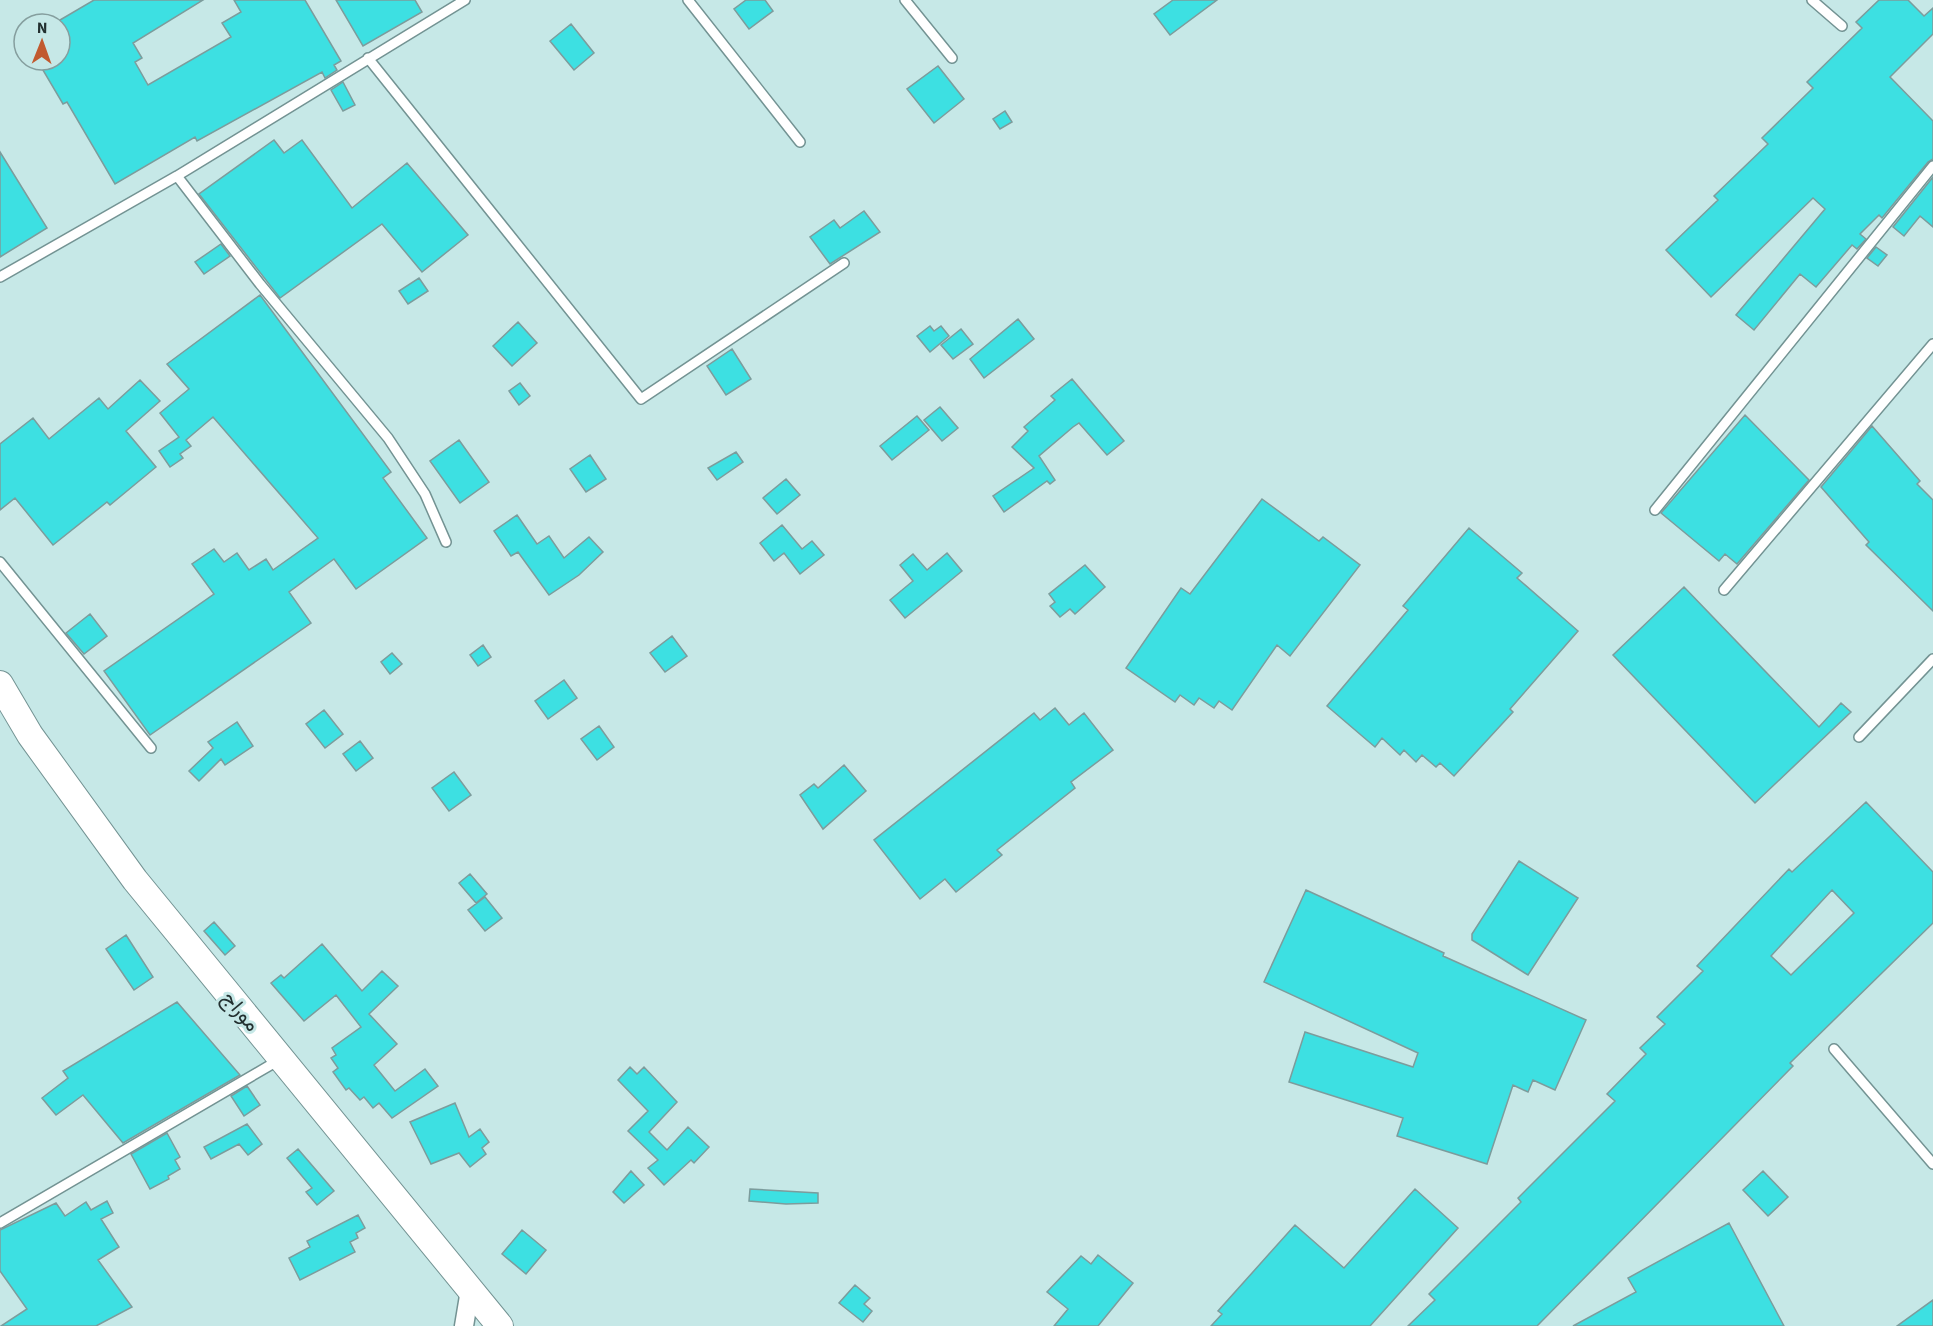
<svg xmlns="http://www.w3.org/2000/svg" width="1933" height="1326" font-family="'Source Sans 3',Vazirmatn,sans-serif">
	<rect width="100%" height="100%" fill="#c6e8e7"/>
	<path fill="#3de0e2" stroke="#7c9c9c" stroke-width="1.5" fill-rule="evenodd" d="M94 0H203L133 43 142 58 135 62 148 85 231 37 222 23 241 12 234 0H305L341 61 334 65 337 70 325 78 322 72 197 141 195 137 115 184 67 102 63 104 37 60H60V20Z
		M336 0H415L422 12 363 46Z
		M746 0H765L773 11 749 29 734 9Z
		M1173 0H1217L1170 35 1154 14Z
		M1879 0H1908L1924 16 1933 8V34L1890 77 1933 121V159L1928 162 1882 218 1879 215 1860 234 1866 239 1857 249 1852 245 1816 287 1800 274 1754 330 1736 315 1825 209 1813 198 1711 297 1666 250 1718 200 1714 196 1768 144 1762 138 1813 88 1807 82 1862 28 1856 22Z
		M571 24 594 53 574 70 550 41Z
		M938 66 964 99 934 123 907 89Z
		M343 82 355 105 343 111 331 90Z
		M1005 111 1012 122 1000 129 993 119Z
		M274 140 284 153 302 140 352 208 407 163 468 235 422 272 382 224 280 298 199 194Z
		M0 152 47 228 0 257Z
		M1933 177V227L1920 216 1904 236 1893 227Z
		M864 211 880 232 830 264 810 237 834 220 840 228Z
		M221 244 230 256 204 274 195 262Z
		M1876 247 1887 255 1878 266 1867 258Z
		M419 278 428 291 408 304 399 291Z
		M260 295 391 472 383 478 427 538 356 589 334 559 289 592 311 623 150 735 104 671 214 594 192 564 214 549 224 562 237 553 249 570 266 559 273 570 318 538 213 417 186 440 191 446 180 454 183 458 170 467 159 451 179 437 160 413 189 389 167 364Z
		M1018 319 1034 339 984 378 970 359Z
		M518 322 537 343 512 366 493 346Z
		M930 326 934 331 941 326 949 336 930 352 917 336Z
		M961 329 973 344 953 359 941 345Z
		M732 349 751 379 726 395 707 366Z
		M1072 379 1124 441 1107 455 1079 423 1073 427 1039 456 1055 480 1050 484 1047 481 1004 512 993 496 1034 468 1012 447 1028 431 1024 427 1055 400 1051 396Z
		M140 380 160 401 126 431 156 467 110 505 107 502 53 545 15 498 0 510V444L33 418 49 439 99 398 108 409Z
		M520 383 530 396 519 405 509 391Z
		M940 407 958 428 942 441 924 420Z
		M1745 415 1809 480 1737 564 1725 554 1719 561 1661 513Z
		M917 416 929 430 892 460 880 446Z
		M1872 426 1920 481 1917 484 1933 500V611L1866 545 1869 542 1821 487Z
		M459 440 489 482 460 503 430 461Z
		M736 452 743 462 717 480 708 468Z
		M590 455 606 479 586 492 570 469Z
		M786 479 800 495 777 514 763 498Z
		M1262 499 1319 541 1323 537 1360 565 1290 656 1277 645 1232 710 1219 701 1214 708 1199 698 1194 705 1180 695 1175 702 1126 668 1181 588 1190 594Z
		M517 515 537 544 549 536 564 558 589 537 603 552 579 575 549 595 518 552 511 556 494 531Z
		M782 525 802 549 812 541 824 555 800 574 784 553 774 561 760 543Z
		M1469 528 1522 573 1517 578 1578 631 1510 709 1513 712 1454 776 1440 763 1436 767 1422 755 1416 762 1404 750 1400 755 1382 738 1375 747 1327 706 1408 610 1403 606Z
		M947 553 962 571 905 618 890 600 913 581 900 565 913 554 927 570Z
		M1085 565 1105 587 1075 614 1070 609 1060 617 1050 606 1055 602 1049 594Z
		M1684 587 1819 727 1841 703 1851 712 1755 803 1613 655Z
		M90 614 107 636 84 654 66 633Z
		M672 636 687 656 665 672 650 653Z
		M483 645 491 657 478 666 470 655Z
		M392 653 402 664 390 674 381 662Z
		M564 680 577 698 548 719 535 701Z
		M1055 708 1069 725 1084 713 1113 750 1071 782 1075 788 997 850 1002 855 956 892 945 879 920 899 874 840 1034 713 1040 720Z
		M324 710 343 734 325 748 306 724Z
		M237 722 253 746 225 765 221 759 199 781 189 771 213 748 208 742Z
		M599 726 614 747 597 760 581 739Z
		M360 741 373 758 356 771 343 754Z
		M844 765 866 791 823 829 800 795 814 784 818 788Z
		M454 772 471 795 449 811 432 788Z
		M1866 802 1933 872V923L1790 1063 1793 1066 1537 1326H1408L1435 1300 1429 1294 1521 1202 1518 1198 1615 1101 1607 1094 1646 1054 1640 1048 1665 1024 1657 1017 1703 971 1697 966 1789 869 1792 872ZM1832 890 1854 913 1791 975 1771 956Z
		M1519 861 1578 898 1528 975 1472 940V934Z
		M470 874 487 894 476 903 459 883Z
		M1306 890 1444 953 1443 956 1586 1020 1555 1090 1533 1080 1528 1092 1513 1085 1487 1164 1397 1136 1403 1118 1289 1082 1305 1032 1413 1067 1418 1053 1264 982Z
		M485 897 502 918 485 931 468 910Z
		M214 922 235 946 225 955 204 931Z
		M126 935 153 977 134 990 106 949Z
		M322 944 362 991 382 971 398 986 369 1014 397 1044 374 1065 395 1091 425 1069 438 1086 392 1118 379 1103 373 1108 364 1097 360 1100 349 1088 346 1090 333 1072 338 1068 331 1058 336 1055 332 1048 361 1027 336 995 304 1021 271 983 281 975 284 978Z
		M177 1002 240 1075 123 1143 83 1095 56 1115 42 1098 68 1078 63 1071Z
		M630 1067 637 1074 644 1067 677 1102 649 1132 667 1150 688 1127 709 1147 694 1163 691 1160 664 1185 648 1168 658 1160 628 1131 648 1111 618 1080Z
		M247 1086 260 1105 244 1116 231 1096Z
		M455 1103 469 1137 480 1129 489 1142 482 1148 486 1154 470 1167 459 1153 431 1164 410 1122Z
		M247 1124 262 1144 248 1155 239 1144 211 1159 204 1147Z
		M167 1133 180 1157 175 1160 180 1169 168 1176 169 1179 150 1189 131 1154Z
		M298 1149 334 1191 317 1205 306 1192 312 1188 287 1158Z
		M631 1171 644 1185 624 1203 613 1192Z
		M1763 1171 1788 1197 1768 1216 1743 1190Z
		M750 1189 818 1193V1203L786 1204 749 1201Z
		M1415 1189 1458 1228 1370 1326H1211L1222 1314 1218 1311 1295 1225 1344 1268Z
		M107 1201 113 1213 101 1219 119 1247 98 1260 132 1307 96 1326H1L27 1309 0 1271V1230L56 1203 65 1216 86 1202 91 1210Z
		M358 1215 365 1228 356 1233 358 1238 350 1242 355 1252 300 1280 289 1258 310 1247 307 1241Z
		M1729 1223 1784 1326H1573L1636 1292 1628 1278Z
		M522 1230 546 1250 526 1274 502 1254Z
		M1098 1255 1133 1283 1098 1326H1054L1068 1309 1047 1292 1081 1256 1091 1264Z
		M855 1285 870 1298 864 1304 872 1311 863 1322 839 1303Z
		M1933 1300V1326H1897Z"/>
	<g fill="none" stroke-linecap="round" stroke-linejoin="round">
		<g stroke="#739393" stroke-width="12">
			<path id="lane" d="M688 0 800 142
				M905 0 952 58
				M1812 0 1842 26
				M368 58 641 399 844 263
				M177 176 260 284 388 438 425 494 446 542
				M0 277 177 176 465 0
				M1655 510 1933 166
				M0 562 151 748
				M1724 590 1933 344
				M1859 737 1933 659
				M1834 1049 1933 1164
				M0 1223 279 1060"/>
		</g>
		<g stroke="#739393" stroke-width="21">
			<path id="street" d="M464 1326 470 1290"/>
		</g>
		<g stroke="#739393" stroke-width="28">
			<path id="secondary" d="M0 684 30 735 135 880 500 1326"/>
		</g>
		<use href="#lane" stroke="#fff" stroke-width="9"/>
		<use href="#street" stroke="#fff" stroke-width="18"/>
		<use href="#secondary" stroke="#fff" stroke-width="26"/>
	</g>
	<g text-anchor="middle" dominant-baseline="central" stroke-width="6" stroke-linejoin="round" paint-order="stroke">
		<g font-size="21" fill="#233030" stroke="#c6e8e7">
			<text transform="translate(241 1011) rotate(50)">موراج</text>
		</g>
	</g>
	<g transform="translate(42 42) rotate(1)"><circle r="28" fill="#c6e8e7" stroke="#859e9e" stroke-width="1.5"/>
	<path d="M0-4.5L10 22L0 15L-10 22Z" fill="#c15a2f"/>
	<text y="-9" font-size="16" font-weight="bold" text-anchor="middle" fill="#233030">N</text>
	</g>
</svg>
